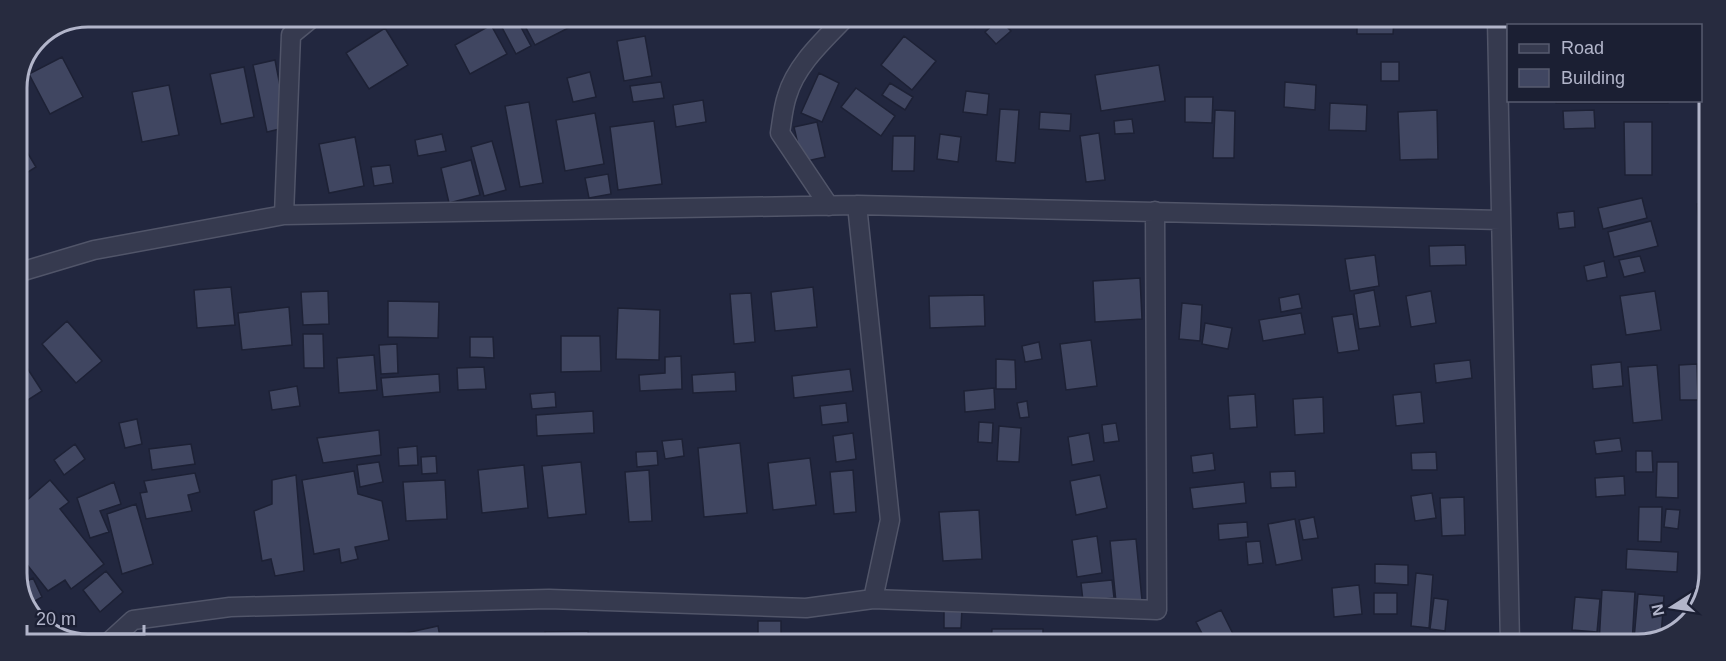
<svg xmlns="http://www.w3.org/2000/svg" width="1726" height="661" font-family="Helvetica,sans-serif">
	<rect width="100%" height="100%" fill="#22273f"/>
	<path fill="#404661" stroke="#1d2135" stroke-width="1.5" d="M497 18H516L531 46 516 54Z
		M537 18H580L582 21 535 45 524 24Z
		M641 18H660L651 28Z
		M966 19H985L975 28Z
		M999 19 1011 31 996 44 985 32Z
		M1357 20H1394L1393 34H1357Z
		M1546 20H1621V22L1600 26H1547Z
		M491 25 507 54 470 74 455 45Z
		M385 28 408 65 369 89 346 53Z
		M645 36 652 76 624 81 617 41Z
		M904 36 936 61 912 90 881 65Z
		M62 57 83 97 50 114 29 74Z
		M275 60 288 127 267 132 253 65Z
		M1700 60 1709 82 1700 83Z
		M1381 62H1399V81H1381Z
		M1159 65 1165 101 1101 111 1095 75Z
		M244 67 254 117 221 124 210 74Z
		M590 72 596 97 573 102 567 78Z
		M819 73 839 83 822 122 801 113Z
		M661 82 664 98 633 102 630 86Z
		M1285 82 1316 85 1315 110 1284 107Z
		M890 83 913 97 905 110 882 95Z
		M169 85 179 135 142 142 132 92Z
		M856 88 895 116 881 136 841 107Z
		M966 91 989 94 987 115 963 112Z
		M1185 97H1213L1212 123 1185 122Z
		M703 100 706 122 676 127 673 105Z
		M1556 100H1668V103H1556Z
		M529 102 543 183 520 187 505 106Z
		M1330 103 1367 105 1366 131 1329 130Z
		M1000 109 1019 110 1015 163 996 161Z
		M1215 110 1235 111 1234 158H1213Z
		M1437 110 1438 159 1400 160 1398 112Z
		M1594 110 1595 128 1564 129 1563 111Z
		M1040 112 1071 114 1070 131 1039 129Z
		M595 113 604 164 565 171 556 120Z
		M1132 119 1134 133 1115 134 1114 121Z
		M654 121 662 184 618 190 610 127Z
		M817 122 825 157 802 162 794 127Z
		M1624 122H1652V175H1625Z
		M1099 133 1105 180 1086 182 1080 136Z
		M442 134 446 151 418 156 415 140Z
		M940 134 961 137 958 162 937 159Z
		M17 135 36 167 17 179Z
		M893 136H915L914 171H892Z
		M355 137 364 186 329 193 319 144Z
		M1709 140V165L1701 166 1698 141Z
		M492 141 506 190 484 196 471 147Z
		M471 160 480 195 449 203 441 168Z
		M390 165 393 183 374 186 371 167Z
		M608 174 611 194 589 198 585 178Z
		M1642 198 1647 218 1603 229 1598 208Z
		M1697 204H1708V260H1701Z
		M1574 211 1575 227 1559 229 1557 213Z
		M1651 221 1658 246 1614 257 1608 232Z
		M1465 245 1466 265 1430 266 1429 246Z
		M1375 255 1379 286 1350 291 1345 259Z
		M1640 256 1645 272 1624 277 1619 260Z
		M1604 261 1607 277 1587 281 1584 266Z
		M1140 278 1142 319 1095 322 1093 281Z
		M231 287 235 325 197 328 194 290Z
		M813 287 817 327 775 331 771 292Z
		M1374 290 1380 326 1359 329 1354 294Z
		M328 291 329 324 303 325 301 292Z
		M1431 291 1436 323 1411 327 1406 296Z
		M1655 291 1661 330 1626 335 1620 296Z
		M751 293 755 342 734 344 730 294Z
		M1299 294 1302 308 1281 312 1279 298Z
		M984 295 985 326 930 328 929 296Z
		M388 301 439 302 438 338 388 337Z
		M1182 303 1202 305 1200 341 1179 339Z
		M289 307 292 345 242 350 238 313Z
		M618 308 660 310 659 360 616 359Z
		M1301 313 1305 334 1263 341 1259 320Z
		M1353 314 1359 350 1338 353 1332 317Z
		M67 321 102 361 76 383 42 344Z
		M1205 323 1232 328 1228 349 1202 344Z
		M303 334H323L324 368H304Z
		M561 336H600L601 371 561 372Z
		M470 337H493L494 358 470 357Z
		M1091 340 1097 386 1066 390 1060 344Z
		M1039 342 1042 359 1025 362 1022 346Z
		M397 344 398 373 381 374 379 345Z
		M1705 352H1707V367H1705Z
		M374 355 377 390 339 393 337 358Z
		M681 356 682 389 640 391 639 375 665 373V357Z
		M20 357 42 391 17 407V359Z
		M996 359 1015 360 1016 389H996Z
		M1470 360 1472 378 1436 383 1434 364Z
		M1621 362 1623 386 1593 389 1591 365Z
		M1697 364 1698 400H1680L1679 365Z
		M1657 365 1662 420 1633 423 1628 367Z
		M484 367 486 389 458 390 457 368Z
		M850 369 853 391 794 398 792 376Z
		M735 372 736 391 693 393 692 375Z
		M439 374 440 392 383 397 381 378Z
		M297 386 300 406 272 410 269 391Z
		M994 388 995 409 965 412 964 391Z
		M1707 391V408L1704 409 1701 392Z
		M555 392 556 407 532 409 530 394Z
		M1421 392 1424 423 1396 426 1393 395Z
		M1255 394 1257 427 1230 429 1228 396Z
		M1323 397 1324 433 1295 435 1293 399Z
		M1027 401 1029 417 1020 418 1017 403Z
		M846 403 848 422 822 425 820 406Z
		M593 411 594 433 537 436 536 415Z
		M137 419 142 444 125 448 119 423Z
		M979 422 993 423 992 443 978 442Z
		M1116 423 1119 441 1104 443 1102 425Z
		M1707 424V464L1700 425Z
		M999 426 1021 428 1019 462 997 461Z
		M379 430 381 455 323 463 317 438Z
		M853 433 856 459 836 462 833 436Z
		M1089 433 1094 461 1072 465 1068 437Z
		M1620 438 1622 451 1596 454 1594 441Z
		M682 439 684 456 665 459 662 441Z
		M740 443 747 513 704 517 698 448Z
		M75 444 85 459 64 475 54 460Z
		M191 444 195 464 152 470 149 449Z
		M417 446 418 465 399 466 398 448Z
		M657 451 658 465 637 467 636 452Z
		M1636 451H1652L1653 472H1636Z
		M1436 452 1437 470H1412L1411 453Z
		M1213 453 1215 470 1193 473 1191 456Z
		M436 456 437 473 422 474 421 457Z
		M810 458 816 505 773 510 768 463Z
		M379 462 383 482 360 487 357 465Z
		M581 462 586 514 548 518 542 466Z
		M1657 462H1678V498L1656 497Z
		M524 465 528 508 482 513 478 470Z
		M649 470 652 521 629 522 625 472Z
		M853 470 856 512 834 514 830 472Z
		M354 471 358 494 382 501 389 540 355 547 358 559 341 563 339 549 314 554 302 480Z
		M1295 471 1296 487 1271 488 1270 472Z
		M195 473 200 492 188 495 192 511 146 519 140 493 147 492 144 481Z
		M296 475 304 571 275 576 271 559 262 561 254 511 272 504V480Z
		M1100 475 1107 508 1076 515 1070 481Z
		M1624 476 1625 495 1596 497 1595 478Z
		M50 480 69 502 60 509 104 564 71 589 65 580 48 591 17 552V525L20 523 17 519V509Z
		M445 480 447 519 406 521 403 482Z
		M114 482 121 504 100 511 109 532 90 538 77 498Z
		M1244 482 1246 503 1193 509 1190 488Z
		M1432 493 1436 518 1415 521 1411 496Z
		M1464 497 1465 535 1442 536 1440 498Z
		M136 504 153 564 122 574 107 514Z
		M1639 507H1662L1661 542 1638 541Z
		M1666 509 1680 510 1678 529 1664 527Z
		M979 510 982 559 943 561 939 512Z
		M1314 517 1318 538 1303 540 1299 520Z
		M1295 519 1302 560 1276 565 1268 524Z
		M1247 522 1248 537 1219 540 1218 524Z
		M1097 536 1102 573 1077 577 1072 540Z
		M1136 539 1142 600 1116 602 1110 541Z
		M1260 541 1263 563 1248 565 1246 542Z
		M1627 549 1678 552 1677 572 1626 569Z
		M1375 564 1408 565V585L1375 583Z
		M106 571 123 592 100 612 83 590Z
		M1416 573 1433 575 1429 628 1411 626Z
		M33 578 42 597 33 602 40 619 37 621 31 616 19 585Z
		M1112 580 1114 598 1083 601 1081 583Z
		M1359 585 1362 614 1334 617 1332 588Z
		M1602 590 1635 592 1632 644H1599Z
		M1374 593H1397V614H1374Z
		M1638 594 1664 596 1661 637 1650 641 1634 639Z
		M1575 597 1600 599 1597 632 1572 630Z
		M1434 598 1448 600 1445 631 1430 629Z
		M944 607H962L961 628H944Z
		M1221 610 1233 634 1214 643H1207L1196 622Z
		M758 621H781V642H758Z
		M438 626 441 642 402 641 401 634Z
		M992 629H1043V643H991Z
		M588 631 589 642H546L545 632Z
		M834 636 883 638V643H834Z
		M909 636 961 637V643H909Z
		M1062 640H1087V643H1062Z"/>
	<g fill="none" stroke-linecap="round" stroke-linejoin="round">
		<g stroke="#515569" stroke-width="21">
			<path id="street" d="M1497 20 1510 644
				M829 206 780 133C782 121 783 108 787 96 796 65 823 41 845 18
				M284 215 291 35 313 17
				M17 273 94 250 284 215 857 205 1501 220
				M873 599 1157 610 1155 211
				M110 641 133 620 230 607 549 599 806 608 873 599 890 520 857 205"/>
		</g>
		<use href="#street" stroke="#363a4f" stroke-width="18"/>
	</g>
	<path d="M0 0H1726V661H0ZM88 27H1638A61 61 0 0 1 1699 88V573A61 61 0 0 1 1638 634H88A61 61 0 0 1 27 573V88A61 61 0 0 1 88 27Z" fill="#272b3f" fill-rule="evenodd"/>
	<path fill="none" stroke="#b2b5ca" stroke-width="3" d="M88 27H1638A61 61 0 0 1 1699 88V573A61 61 0 0 1 1638 634H88A61 61 0 0 1 27 573V88A61 61 0 0 1 88 27Z"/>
	<rect x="1507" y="24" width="195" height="78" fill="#1b1f33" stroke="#575b6f" stroke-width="1.5"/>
	<rect x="1519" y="44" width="30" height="9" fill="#363a4f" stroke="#575b6f" stroke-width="1.5"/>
	<text x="1561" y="54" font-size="18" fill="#b2b5ca">Road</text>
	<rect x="1519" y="69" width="30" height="18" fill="#404661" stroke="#575b6f" stroke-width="1.5"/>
	<text x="1561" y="84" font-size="18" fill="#b2b5ca">Building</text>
	<g transform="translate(1672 607) rotate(258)" stroke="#1b1f33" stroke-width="4.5" paint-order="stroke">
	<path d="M0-4.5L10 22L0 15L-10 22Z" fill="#b2b5ca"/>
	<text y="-9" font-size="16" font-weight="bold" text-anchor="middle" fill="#b2b5ca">N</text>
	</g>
	<path d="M27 625v9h117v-9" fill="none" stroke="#b2b5ca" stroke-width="3"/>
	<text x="36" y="625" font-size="18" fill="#b2b5ca" stroke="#1b1f33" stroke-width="4.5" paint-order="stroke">20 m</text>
</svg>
